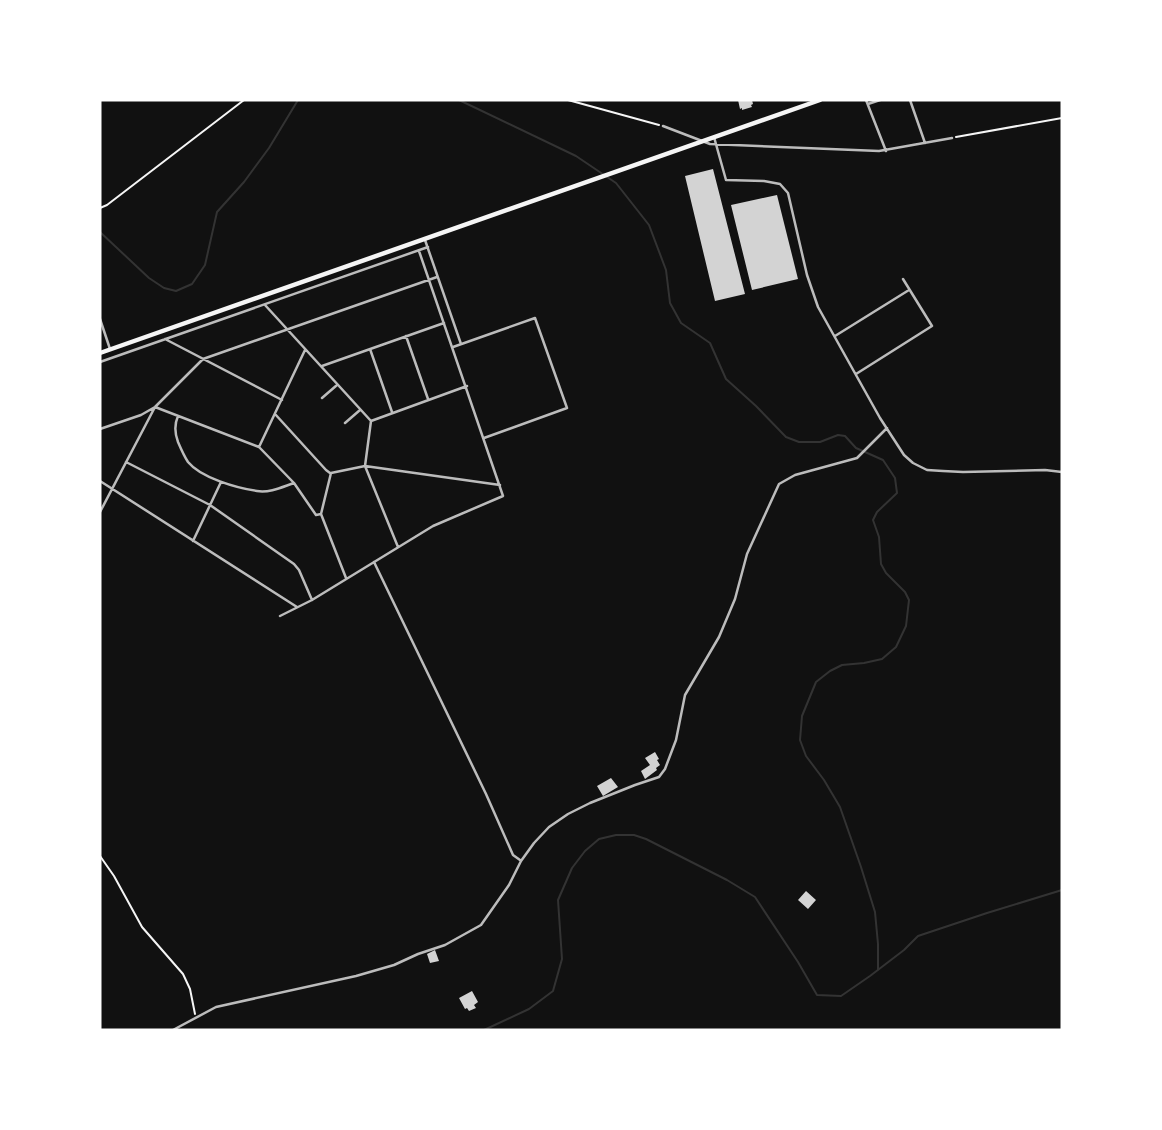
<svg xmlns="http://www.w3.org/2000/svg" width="1162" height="1130" font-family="Helvetica,sans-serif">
	<rect width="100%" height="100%" fill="#111"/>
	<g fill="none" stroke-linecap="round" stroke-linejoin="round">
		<path stroke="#333" stroke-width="2" d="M459 100 576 156 616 183 649 225 666 270 670 303 681 323 710 343 726 379 756 406 786 437 799 442H820L838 435 845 436 856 448 883 460 895 478 897 493 877 512 873 520 879 537 881 564 886 573 905 592 909 600 906 626 896 647 882 659 864 663 842 665 830 671 816 682 802 716 800 740 806 756 824 780 840 807 861 867 875 912 878 944V970
			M100 232 149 278 164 288 176 291 192 284 205 265 217 212 244 182 269 148 298 100
			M484 1030 529 1009 553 991 562 959 558 900 572 868 585 851 599 839 616 835H634L646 839 727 880 755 897 798 962 817 995 841 996 870 976 904 950 918 936 987 913 1062 890"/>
	</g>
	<path fill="#d3d3d3" d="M738 100H752L753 104 751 105 752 107 742 110V108L740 109Z
		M713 169 745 294 715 301 685 176Z
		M777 195 798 279 752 290 731 205Z
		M655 752 659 759 657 760 660 765 656 768 657 770 645 779 641 771 650 765 645 758Z
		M611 778 618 787 603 796 597 786Z
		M806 891 816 900 808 909 798 900Z
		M435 950 439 961 430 963 427 954Z
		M472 991 478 1002 474 1005 476 1008 469 1011 467 1008 465 1009 459 998Z"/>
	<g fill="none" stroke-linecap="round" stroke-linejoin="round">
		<path stroke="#f5f5f5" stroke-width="2" d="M568 100 659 125
			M956 137 1062 118
			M100 208 107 205 244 100
			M100 856 114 876 142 927 183 974 190 989 195 1014"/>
		<path stroke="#bcbcbc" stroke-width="2.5" d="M866 100 886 151
			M910 100 925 143
			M868 104 880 100
			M663 126 710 144 879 151 952 138
			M714 137 726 180 764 181 780 184 788 193 807 275 818 307 880 418 904 455 913 463 927 470 943 471 963 472 1045 470 1062 472
			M425 240 461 344
			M265 305 371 421
			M100 319 110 349
			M406 336 428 399
			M835 336 909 290
			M165 339 282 400
			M453 347 535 318 567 408 484 438
			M370 349 392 412
			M100 362 428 247
			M322 366 444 323
			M856 374 932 326 903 279
			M322 398 337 385
			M275 414 326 470 330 473
			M178 416C174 425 175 434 178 442 181 449 184 456 188 462 201 478 237 488 257 491 270 493 282 487 294 483
			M345 423 360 410
			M100 429 141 415 155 407 203 359 437 277
			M259 447 305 350
			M126 462 210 505 294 564 299 570 312 600
			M100 481 297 607
			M100 512 155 407 259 447 294 483 316 515 321 514 346 578
			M321 514 331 473 365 466 500 485
			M193 541 221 482
			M398 547 365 466 371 421 467 386
			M374 562 486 794 513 855 520 860
			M280 616 312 600 433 526 503 496 419 251
			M173 1030 216 1007 356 976 394 965 418 954 445 945 481 925 509 885 521 861 534 843 549 827 568 814 590 803 635 785 659 777 665 769 676 740 685 695 719 637 735 599 747 554 779 484 795 475 857 458 887 428"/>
		<path stroke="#f5f5f5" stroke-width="4.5" d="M100 353 820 100"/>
	</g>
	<rect width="1162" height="1130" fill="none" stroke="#ffffff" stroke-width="203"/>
</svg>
